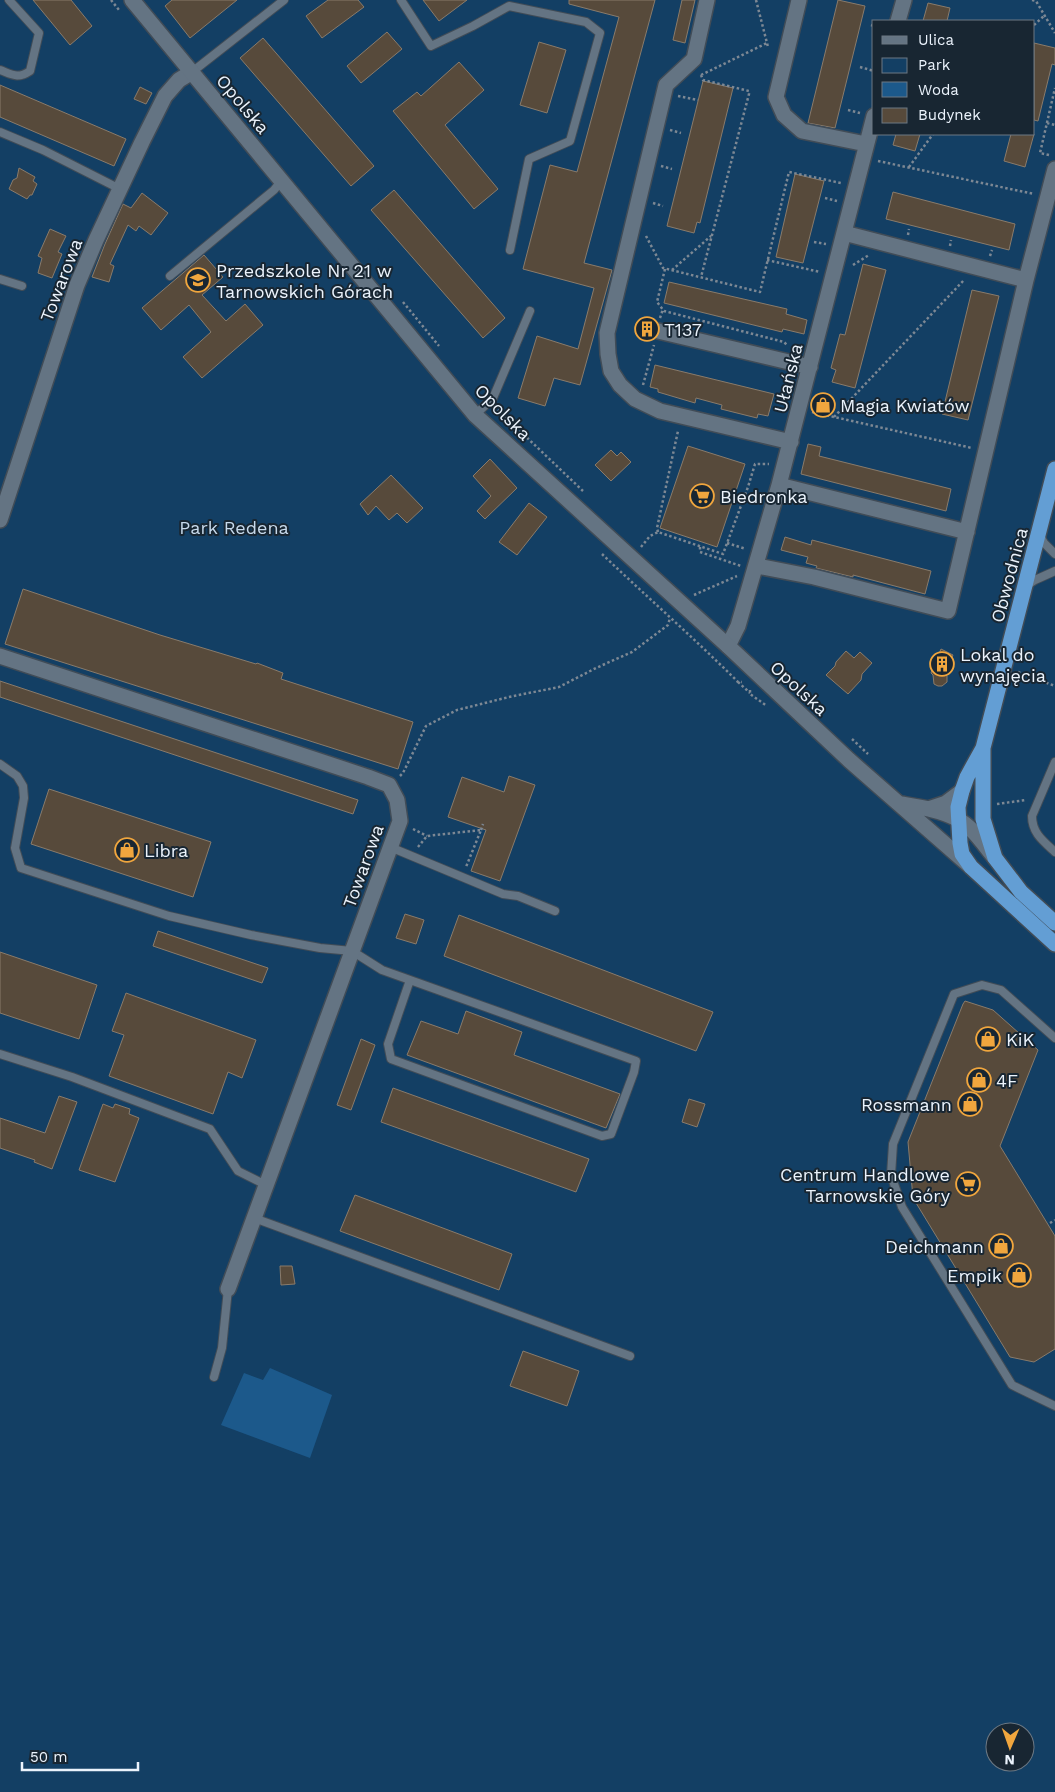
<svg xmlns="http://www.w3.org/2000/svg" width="1055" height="1792" font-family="'Work Sans',sans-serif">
	<rect width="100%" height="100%" fill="#22303d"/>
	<path fill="#133f64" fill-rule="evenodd" d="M0 0H1055V1792H0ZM874 21H1034V134H874ZM995 1732H1025V1762H995Z"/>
	<path fill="#1c598b" d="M270 1368 332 1395 310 1458 221 1425 244 1373 263 1380Z"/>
	<path fill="#574a3b" stroke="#897b6b" d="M33 0H71L92 26 70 45Z
		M172 0H237L190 38 165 6Z
		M328 0H358L364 7 322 38 306 16Z
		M423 0H467L439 21Z
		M569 0H655L584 263 612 270 580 385 554 378 545 406 518 398 537 336 578 349 594 288 523 269 550 165 577 172 619 17 569 4Z
		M682 0H695L685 43 673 40Z
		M838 0 865 6 835 128 808 123Z
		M928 3 950 8 947 21H923Z
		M387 32 402 49 361 83 347 66Z
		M263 38 374 166 351 186 240 58Z
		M539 42 566 50 547 113 520 105Z
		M1034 43 1055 48V65L1052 64 1038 121 1034 120Z
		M459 62 484 90 445 125 498 189 474 209 393 111 417 92 421 96Z
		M703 81 733 88 700 223 697 222 694 233 667 226Z
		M0 85 126 139 114 166 0 117Z
		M140 87 152 93 146 104 134 99Z
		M896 134H920L915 151 893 145Z
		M1011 134H1034L1025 167 1004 161Z
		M19 168 35 177 33 181 37 184 32 195H30L27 199 9 189 13 180 17 178Z
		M795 174 824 181 803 263 776 257Z
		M394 190 505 318 483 338 371 210Z
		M893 192 1015 224 1009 250 886 219Z
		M142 193 168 213 151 235 139 226 136 231 128 225 110 264 114 266 109 282 92 277 105 244 123 204 131 208Z
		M50 229 66 236 58 252 62 254 52 278 38 273 42 258 38 256Z
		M204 255 223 277 202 295 226 321 245 304 263 325 202 378 183 357 211 332 189 305 161 330 142 308Z
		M863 264 886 270 855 388 832 382 836 370 831 368 840 334 845 335Z
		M669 282 787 309 786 314 807 320 804 334 783 329 782 332 664 303Z
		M972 290 999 296 968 420 942 414Z
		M655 365 774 394 768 416 758 414 757 418 721 409 722 405 696 398 695 403 658 392V389L650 387Z
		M808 444 821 447 819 456 951 489 946 511 801 474Z
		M688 446 745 464 717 547 660 528Z
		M611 450 617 456 621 452 631 462 611 481 595 465Z
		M490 459 517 488 485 519 477 511 491 496 473 476Z
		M391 475 423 508 407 523 397 513 389 520 376 506 368 515 360 504Z
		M529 503 547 517 517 555 499 542Z
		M785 537 811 545 812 540 931 571 925 594 853 575V577L816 568 817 566 806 563 808 557 781 550Z
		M23 589 160 635 256 664 257 663 283 673 281 679 413 722 398 769 5 644Z
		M941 649 953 655 945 673 947 676V682L942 686H938L934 684 933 675 931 673Z
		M846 651 854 658 860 652 872 663 862 674 861 680 848 694 826 675 835 666 836 662Z
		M0 681 358 800 353 814 0 697Z
		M509 776 535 785 500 881 471 871 486 830 448 817 462 777 504 792Z
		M49 789 211 842 193 897 31 844Z
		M405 914 424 920 416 944 396 938Z
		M459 915 713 1012 696 1051 444 956Z
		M158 931 268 968 262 983 153 946Z
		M0 952 97 985 79 1039 0 1013Z
		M126 993 256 1040 242 1078 228 1072 213 1114 109 1076 124 1035 112 1031Z
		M965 1001 993 1010 1038 1050 1000 1146 1055 1236V1349L1034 1362 1010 1357 913 1198 908 1142 963 1004Z
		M466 1011 522 1032 514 1055 620 1094 606 1128 407 1055 421 1021 458 1034Z
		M361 1039 375 1045 351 1110 337 1105Z
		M393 1088 589 1159 576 1192 381 1122Z
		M59 1096 77 1102 52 1169 34 1162 35 1160 0 1148V1118L45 1133Z
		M689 1099 705 1104 697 1127 682 1122Z
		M103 1104 113 1108 115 1104 130 1109 129 1114 139 1118 115 1182 79 1170Z
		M355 1195 512 1254 499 1290 340 1231Z
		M280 1266H292L295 1284 281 1285Z
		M523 1351 579 1371 567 1406 510 1386Z"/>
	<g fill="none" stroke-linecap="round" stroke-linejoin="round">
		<g stroke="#414c57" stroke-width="10">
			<path id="service" d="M401 0 431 46 473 26 509 6 586 22 600 33 570 141 529 159 510 250
				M0 70C13 75 18 79 30 71L39 33 9 0
				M192 72 284 0
				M0 132 43 150 120 189
				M170 276 274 190 282 180
				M0 279 22 286
				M475 415 493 398 530 311
				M1039 534 1044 543 1055 554
				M1026 586 1035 580 1055 571
				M1055 762 1032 816C1032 833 1043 841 1055 852
				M0 764 17 776 23 786 24 798 15 848 21 868 169 916 251 935 320 948 352 951 382 970 410 980 636 1061 634 1072 611 1134 602 1136 391 1059 388 1044 410 980
				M390 847 503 894 518 896 555 911
				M1055 1038 1001 990 982 985 954 994 893 1144 891 1175 902 1207 1012 1385 1055 1406
				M0 1054 72 1077 210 1129 238 1171 266 1185
				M254 1218 630 1356
				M214 1377 222 1348 228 1289"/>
		</g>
		<g stroke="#414c57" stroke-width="18">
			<path id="minor" d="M707 0 694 59 666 85 607 333 608 354 611 371 620 385 635 399 660 411 791 442
				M799 0 776 97 784 115 802 131 866 144
				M898 21 904 0
				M844 233 1026 280
				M658 331 810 367
				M779 485 967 532
				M0 520 77 285 96 240 142 142 165 96 179 80 192 72
				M757 566 814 577 948 611 1026 280 1055 169
				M728 646 738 626 779 485 874 116
				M0 656 368 777 389 785 397 800 400 821 228 1289"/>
		</g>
		<g stroke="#414c57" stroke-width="18">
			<path id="tertiary" d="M132 0 475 415 728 646 849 760 970 866
				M901 804C919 807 941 810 957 819 973 827 984 845 995 858
				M928 809 946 803 962 791"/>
		</g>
		<g stroke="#414c57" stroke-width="18">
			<path id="trunk" d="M1055 469 983 748 967 777 962 791 958 807 960 843 962 854 971 867 1055 944
				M983 748V819L995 858 1021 892 1055 923"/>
		</g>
		<path stroke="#7d8894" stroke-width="2.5" stroke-dasharray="2.5 2.5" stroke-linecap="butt" d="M111 0 119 10
			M756 0 768 47
			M1032 0 1036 1 1055 33
			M871 25 874 26
			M1034 25 1045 15
			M860 67 874 71
			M701 75 767 43
			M701 75 703 80 749 91V94L701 277
			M678 96 698 100
			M848 110 860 113
			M1047 123 1055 125
			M670 130 681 133
			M1049 155 1040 153 1055 88
			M878 161 1034 194
			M661 166 672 169
			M909 167 933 134
			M825 198 837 201
			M653 203 663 206
			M908 235 909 229
			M646 236 663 268 760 292 789 172 841 183
			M814 242 826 244
			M950 246 951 240
			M990 256 992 250
			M767 260 820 272
			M853 265 869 255
			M665 269 657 302 664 311 784 342 787 345
			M672 270 711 236
			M403 302 439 346
			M660 318 663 309
			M643 385 654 345
			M498 410 583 491
			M812 412 972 448
			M834 417 964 280
			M658 532 657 528 678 431
			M727 543 746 549
			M641 547 650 536 658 532 723 554 748 487 755 464H769
			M700 547V552L741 566
			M602 554C647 597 694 638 738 682H742
			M694 595 737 576
			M1018 672 1055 686
			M738 682 750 693
			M750 690V694L767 706
			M852 739 868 754
			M400 776 403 773 426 726 457 710 509 697 559 687 596 668 632 652 668 625 670 618
			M997 804 1026 800
			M413 829 427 836
			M481 830 483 824
			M418 847 427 836 481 830 466 867
			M1050 1223 1055 1220"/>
		<use href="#service" stroke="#647483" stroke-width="8"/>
		<use href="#minor" stroke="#647483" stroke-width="15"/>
		<use href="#tertiary" stroke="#647483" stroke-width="15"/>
		<use href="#trunk" stroke="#639ed4" stroke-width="15"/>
	</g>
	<defs>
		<g id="school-ring" transform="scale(1.25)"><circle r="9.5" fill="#182632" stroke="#f0a63e" stroke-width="1.5"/><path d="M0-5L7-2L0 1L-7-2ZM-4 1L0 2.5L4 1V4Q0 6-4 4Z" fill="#f0a63e"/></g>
		<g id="building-ring" transform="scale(1.25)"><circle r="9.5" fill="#182632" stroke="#f0a63e" stroke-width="1.5"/><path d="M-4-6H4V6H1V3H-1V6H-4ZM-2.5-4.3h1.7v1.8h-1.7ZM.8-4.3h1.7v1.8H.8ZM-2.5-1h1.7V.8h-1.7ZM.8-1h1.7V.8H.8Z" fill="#f0a63e"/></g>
		<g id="shop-ring" transform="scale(1.25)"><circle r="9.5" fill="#182632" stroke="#f0a63e" stroke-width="1.5"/><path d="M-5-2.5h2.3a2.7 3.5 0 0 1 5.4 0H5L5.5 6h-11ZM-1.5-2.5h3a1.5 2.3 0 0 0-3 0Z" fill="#f0a63e"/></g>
		<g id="supermarket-ring" transform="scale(1.25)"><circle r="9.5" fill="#182632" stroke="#f0a63e" stroke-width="1.5"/><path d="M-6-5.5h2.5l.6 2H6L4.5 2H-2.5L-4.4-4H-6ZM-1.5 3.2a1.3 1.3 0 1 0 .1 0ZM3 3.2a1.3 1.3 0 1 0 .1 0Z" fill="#f0a63e"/></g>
	</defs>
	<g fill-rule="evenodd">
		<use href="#school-ring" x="198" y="280"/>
		<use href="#building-ring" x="647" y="329"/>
		<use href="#shop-ring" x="823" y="405"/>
		<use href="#supermarket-ring" x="702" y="496"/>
		<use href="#building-ring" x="942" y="664"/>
		<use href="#shop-ring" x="127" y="850"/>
		<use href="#shop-ring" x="988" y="1039"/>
		<use href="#shop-ring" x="979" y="1080"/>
		<use href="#shop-ring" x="970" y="1104"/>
		<use href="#supermarket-ring" x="968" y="1184"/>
		<use href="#shop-ring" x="1001" y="1246"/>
		<use href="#shop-ring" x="1019" y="1275"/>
	</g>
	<g text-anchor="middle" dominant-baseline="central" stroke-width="4" stroke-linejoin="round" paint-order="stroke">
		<g font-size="18" fill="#ebf3fc" stroke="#182632">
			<text transform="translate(243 104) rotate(50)">Opolska</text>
			<text transform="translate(61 280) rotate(-69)">Towarowa</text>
			<text transform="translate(788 378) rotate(-76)">Ułańska</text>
			<text transform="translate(503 412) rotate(45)">Opolska</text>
			<text transform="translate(1009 575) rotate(-75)">Obwodnica</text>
			<text transform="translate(799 688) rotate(43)">Opolska</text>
			<text transform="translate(363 866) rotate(-70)">Towarowa</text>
		</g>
		<g font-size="18" fill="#ebf3fc" stroke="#182632" text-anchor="start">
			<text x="216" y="270">Przedszkole Nr 21 w<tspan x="216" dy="21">Tarnowskich Górach</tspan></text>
			<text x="664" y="329">T137</text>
			<text x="840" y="405">Magia Kwiatów</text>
			<text x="720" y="496">Biedronka</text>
			<text x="960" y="654">Lokal do<tspan x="960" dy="21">wynajęcia</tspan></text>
			<text x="144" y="850">Libra</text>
			<text x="1006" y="1039">KiK</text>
			<text x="996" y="1080">4F</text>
			<text x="952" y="1104" text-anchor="end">Rossmann</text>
			<text x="950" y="1174" text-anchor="end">Centrum Handlowe<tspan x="950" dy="21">Tarnowskie Góry</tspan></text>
			<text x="984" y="1246" text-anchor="end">Deichmann</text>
			<text x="1002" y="1275" text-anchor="end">Empik</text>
		</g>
		<g font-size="18" fill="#c7daec" stroke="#182632">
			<text x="234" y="527">Park Redena</text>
		</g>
	</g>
	<rect x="872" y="20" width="162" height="115" fill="#182632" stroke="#6c7883"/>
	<rect x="882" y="36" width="25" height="8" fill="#647483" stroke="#6c7883"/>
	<text x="918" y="45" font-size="15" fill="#ebf3fc">Ulica</text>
	<rect x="882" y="58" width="25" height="15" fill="#133f64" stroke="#6c7883"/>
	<text x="918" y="70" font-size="15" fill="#ebf3fc">Park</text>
	<rect x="882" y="82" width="25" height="15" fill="#1c598b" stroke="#6c7883"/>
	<text x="918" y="95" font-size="15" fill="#ebf3fc">Woda</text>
	<rect x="882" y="108" width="25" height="15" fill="#574a3b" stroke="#6c7883"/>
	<text x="918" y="120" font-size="15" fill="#ebf3fc">Budynek</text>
	<g transform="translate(1010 1747) rotate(182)"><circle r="24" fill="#182632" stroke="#6c7883"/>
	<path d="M0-4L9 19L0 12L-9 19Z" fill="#f0a63e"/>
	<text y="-8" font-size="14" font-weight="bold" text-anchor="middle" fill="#ebf3fc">N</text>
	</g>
	<path d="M22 1762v8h116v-8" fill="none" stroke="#ebf3fc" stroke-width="2.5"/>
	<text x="30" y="1762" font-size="15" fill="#ebf3fc" stroke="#182632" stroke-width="4" paint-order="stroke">50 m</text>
</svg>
